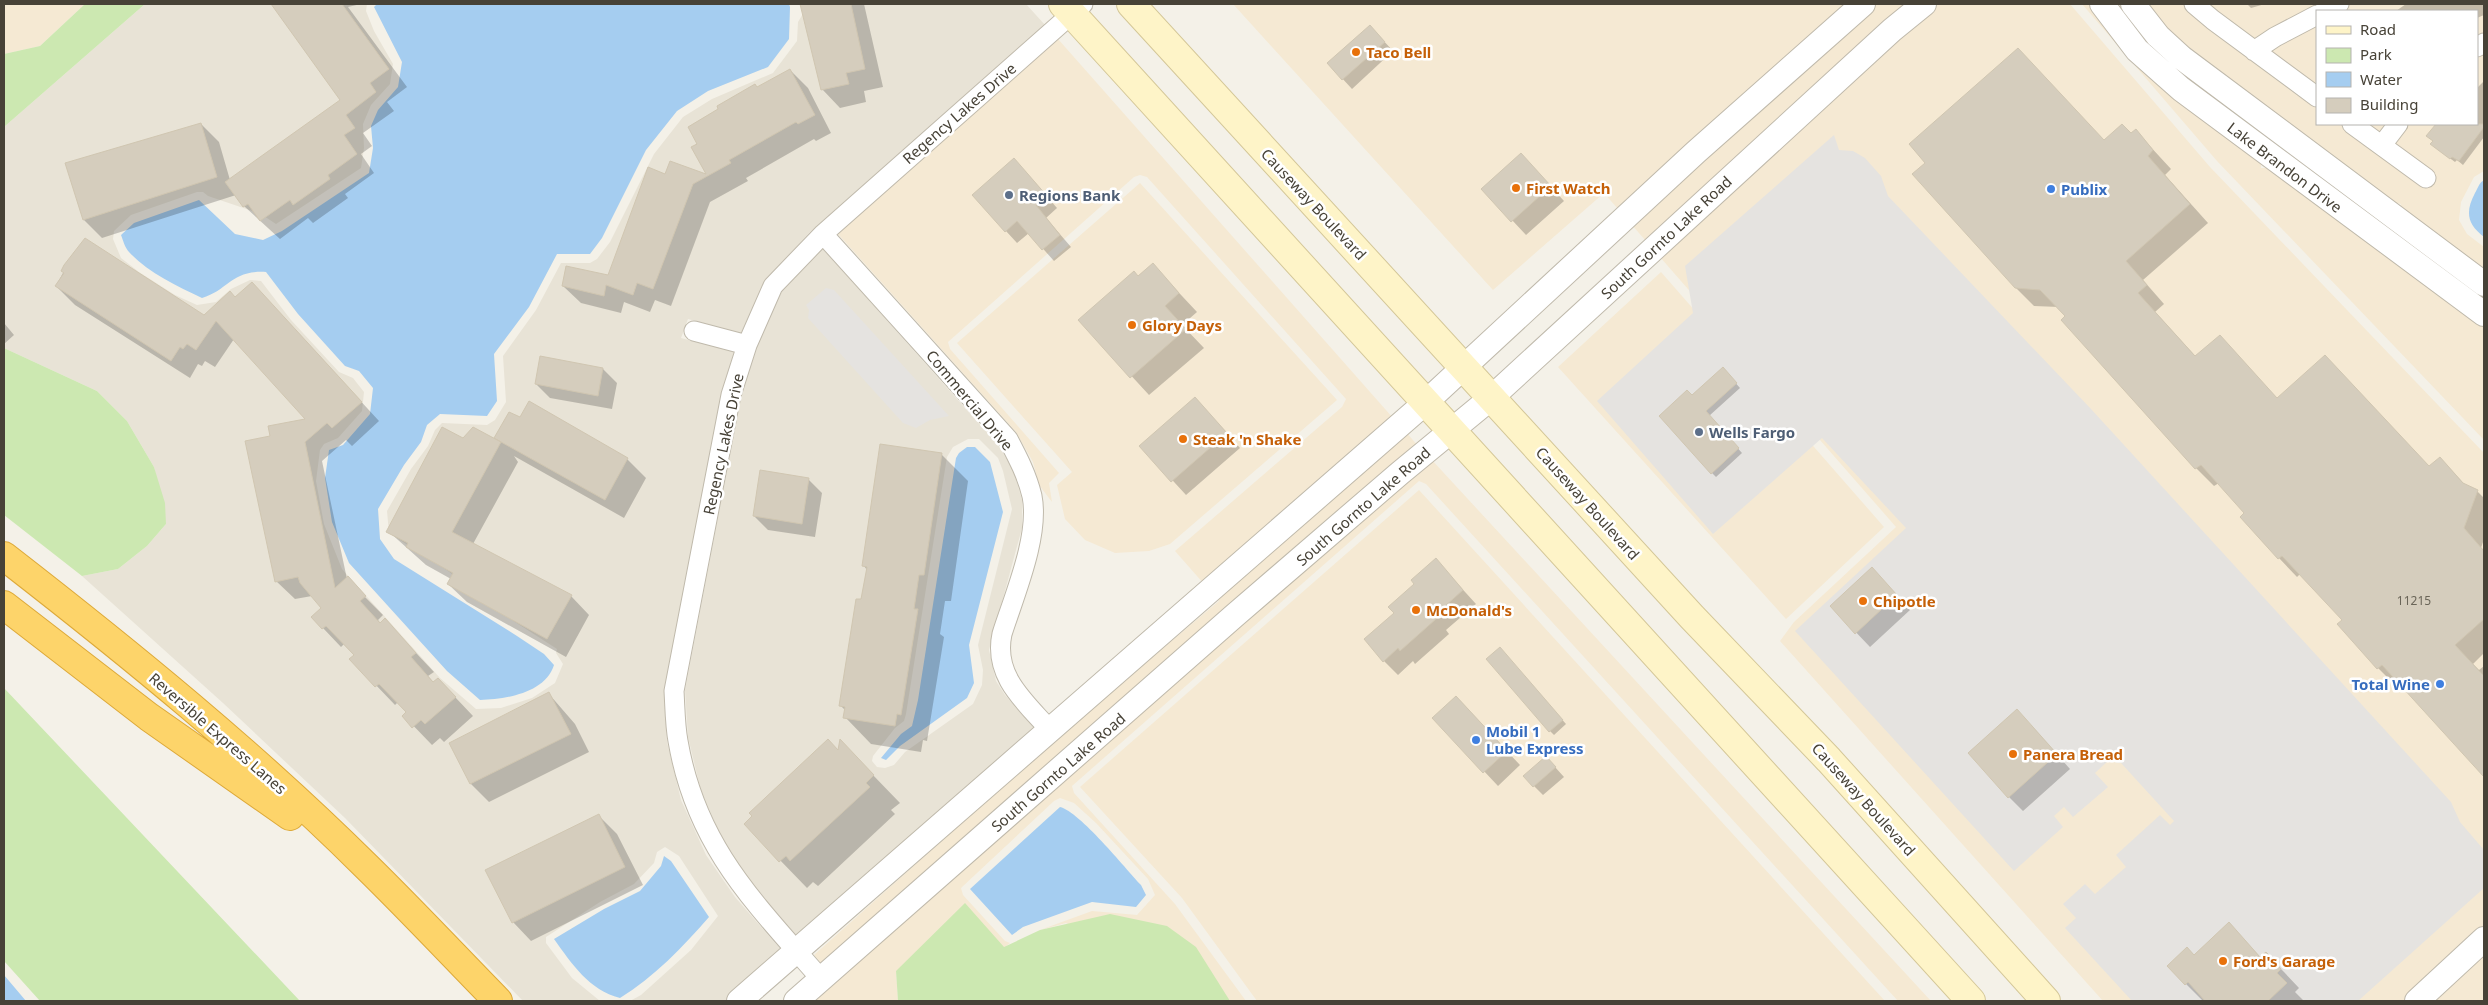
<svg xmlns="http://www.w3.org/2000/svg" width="2488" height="1005" font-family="'Noto Sans',sans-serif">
	<rect width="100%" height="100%" fill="#f4f1e8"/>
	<path fill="#e8e3d6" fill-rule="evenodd" d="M145 4H367L366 11 374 31 393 64 390 84 371 105 363 124 364 148 361 168 276 224 261 214 208 196 203 192H197L131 215 114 231 113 239 121 258 139 272 175 295 197 305 216 302 231 289 250 280 261 281 291 320 339 372 353 378 364 392 362 411 338 438 324 444 320 450 316 481 324 524 342 569 440 678 476 709 501 708 532 698 555 683 563 664 556 653 557 649 515 622 448 571 389 533 387 511 411 469 428 446 435 430 442 423 487 425 495 420 506 402 503 356 536 310 561 263H590L597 259 610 242 654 154 683 117 712 99 773 73 797 41 798 22 804 12V4H1026L1045 25 809 233 766 280 741 333 688 319 681 338 734 352 721 395 664 690 667 742 681 800 706 855 735 897 782 951 725 1001H630L641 995 691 950 718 916 679 856 665 847 657 852 654 863 634 884 600 902 546 937V943L572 978 600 1001H523L345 818 223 703 82 576 118 569 147 546 166 524 154 467 127 421 97 391 4 348V127Z
		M822 248 999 446 1014 472 1022 500V528L989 650 996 681 1005 695 1036 730 798 937 751 883 725 845 701 791 688 737 685 690 741 397 756 347 782 291ZM968 439H979L998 458 1003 471 1012 509 978 645 983 670 982 685 973 704 905 752 894 765 885 768 877 767 872 761 873 756 895 728 904 721 906 714 947 457 953 447Z"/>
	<path fill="#f5e9d3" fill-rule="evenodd" d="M4 4H85L40 46 4 54Z
		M1233 4H2070L2210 167 2484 453V1001H2103L1780 641 1794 622 1896 527 1604 193 1493 290Z
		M2082 4H2089L2110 34 2261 163V168H2268L2484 327V440L2217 161Z
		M2146 4H2484V171L2474 177 2461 202 2459 220 2467 234 2484 247V271L2400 207 2401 204 2393 202 2188 50 2166 29ZM2317 11H2477V124H2317Z
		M1058 39 1393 418 1204 584 1175 551 1342 407 1346 399 1147 177 1140 175 1134 177 948 342 950 349 1059 473 1049 483 1052 502 1039 485 1033 462 1016 432 838 234Z
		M1140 183 1337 400 1170 544 1149 551 1115 553 1085 540 1065 519 1057 485 1072 472 957 343Z
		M1661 272 1884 527 1786 619 1558 367Z
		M1406 432 1418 446 823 965 814 955 1059 736 1219 601 1217 598Z
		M1431 459 1931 1001H1898L1426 484 1419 481 1072 786 1074 793 1175 904 1246 1001H1230L1066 923 1040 930 1092 911 1137 915 1155 895 1148 879 1096 823 1074 803 1060 798 1054 801 961 888 963 895 1005 941 1010 943 1004 948 896 971 898 1001H810Z
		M1419 490 1885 1001H1257L1182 898 1080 787Z"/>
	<path fill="#cce8b1" d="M85 4H145L4 127V54L40 46Z
		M4 348 97 391 127 421 154 467 165 503 166 524 147 546 118 569 82 576 4 515Z
		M4 688 300 1001H40L4 961Z
		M965 903 1004 947 1040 930 1110 914 1167 926 1196 947 1230 1001H898L896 971Z"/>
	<path fill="#e5e3e0" d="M1834 135 1839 150 1853 151 1865 158 1881 176 1888 196 2091 409 2451 802 2460 822 2484 850V888L2358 1001H2132L2065 928 2076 918 2063 904 2085 884 2095 894 2126 867 2116 855 2160 815 2170 825 2174 821 2121 763 2108 761 2095 773 2108 787 2073 817 2064 807 2054 816 2063 827 2014 871 1795 631 1906 528 1822 438 1713 534 1597 401 1693 313 1685 266Z
		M826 288 834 290 949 416 930 420 916 428 903 423 808 318 809 310 806 305Z"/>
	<path fill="#a5cdf0" d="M377 4H789L790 7 789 39 768 67 708 91 677 111 646 150 602 238 590 254H557L529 307 494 354 497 401 487 416 440 414 427 425 421 442 404 465 378 509 380 539 394 559 517 636 544 654 554 665C545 693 507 699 480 700L447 671 349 563 332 522 325 478 329 450 343 445 370 414 373 388 359 371 345 366 298 314 266 272C231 270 229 290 202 298 177 286 147 272 129 252 125 248 123 240 121 235L134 223 199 200 235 234 263 240 282 231 369 173 373 148 371 126 378 110 398 87 402 62 374 7Z
		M2484 180V237C2467 224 2465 212 2475 193 2478 188 2479 183 2484 180Z
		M967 447H975L990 462 1003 512 969 645 974 683 967 698 900 746 886 760 881 758 901 734 912 726 918 700 956 458 959 453Z
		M1060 807C1080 812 1125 868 1141 885L1146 895 1136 907 1092 902 1023 927 1012 935 970 889Z
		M664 856 671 861 709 917C683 947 654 977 620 998 589 990 572 964 554 939L604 909 640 891 661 866Z
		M4 975 26 1001H4Z"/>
	<path fill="#0003" d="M272 4H361L348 7 407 87 387 102 394 111 363 133 372 146 361 154 374 173 345 194 348 198 313 223 308 218 280 239 244 206 236 195 102 238 84 220 201 124 219 142 230 180 342 100Z
		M801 4H864L883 87 864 91 866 102 840 108 822 89Z
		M2247 4H2265L2251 8Z
		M2406 4H2484V15L2477 18V11H2396Z
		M1370 26 1393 51 1352 89 1329 64Z
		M790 70 808 88 831 133 816 141 814 139 746 178 748 181 710 202 671 306 655 300 650 312 624 302 621 313 581 303 563 286 608 277 666 175 671 163 709 176 693 147 757 88Z
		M2484 81V137L2463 165 2457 160 2455 162 2436 148 2434 142 2428 136 2437 124H2477V88Z
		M2136 131 2171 169 2165 175 2208 223 2143 280 2164 304 2155 312 2196 357 2278 399 2429 468 2440 458 2466 486 2477 491 2484 498V539L2481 548 2484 551V653L2473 664 2479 670 2484 666V775L2401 683 2396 686 2378 668 2339 624 2343 620 2300 574 2297 577 2279 558 2245 513 2219 483 2214 486 2196 468 2059 307 2034 306 2016 288 2104 141 2131 135Z
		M1534 168 1564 201 1526 235 1483 189Z
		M1025 171 1057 208 1046 218 1071 247 1054 261 1029 233 1017 243 973 195Z
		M74 252 204 316 235 298 252 283 379 421 352 446 346 440 322 461 347 579 383 615 378 620 381 624 385 620 434 672 428 676 434 683 438 679 473 716 444 742 440 738 432 745 404 716 407 713 398 702 395 705 351 659 355 655 344 644 341 647 323 628 313 617 323 608 312 596 295 599 276 581 271 437 308 420 234 339 215 367 205 361 202 366 198 364 190 378 75 305 56 286Z
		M1153 265 1197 312 1182 325 1204 348 1149 395 1080 320Z
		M4 323 14 335 4 344Z
		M603 369 617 383 612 409 550 398 536 384Z
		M1723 369 1740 388 1709 416 1742 453 1716 477 1712 473 1692 397Z
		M1195 398 1240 448 1186 495 1141 446Z
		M496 438 627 459 646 478 624 518 514 456 518 462 473 544 571 596 589 615 566 657 467 602 448 584 451 579 426 565 388 531 463 440 500 442Z
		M941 454 968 481 951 601H945L940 634 944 637 927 741 923 740 921 752 871 744 845 717 846 711 841 706 867 570 864 566Z
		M808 479 822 493 815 537 768 530 754 516Z
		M1436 560 1476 604 1446 630 1449 634 1415 664 1413 661 1398 675 1384 661 1396 613Z
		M1885 583 1910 610 1870 647 1831 606Z
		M1504 653 1566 724 1554 735 1550 731Z
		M549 694 575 724 589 752 489 802 471 784 451 744Z
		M1456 697 1520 765 1498 786 1434 718Z
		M2031 725 2070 769 2023 811 2009 797Z
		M841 742 900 803 891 810 895 814 818 886 813 882 807 888 745 824 839 752Z
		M1555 767 1564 777 1543 795 1534 786Z
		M599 816 617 834 643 885 531 941 513 922Z
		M2229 924 2261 958 2266 954 2284 972 2299 988 2295 992 2304 1001H2203L2186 984 2194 956Z"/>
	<path fill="#d5cdbd" stroke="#d0c6b1" d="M271 4H342L389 69 370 83 376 92 346 115 355 128 344 135 357 154 328 175 330 179 293 205 290 200 260 221 248 204 243 207 225 182 340 100Z
		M800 4H851L865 69 846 73 849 84 821 90Z
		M1370 25 1385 42 1342 80 1327 63Z
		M2018 48 2104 140 2122 124 2131 133 2136 129 2153 150 2148 156 2190 204 2126 261 2147 285 2138 293 2195 356 2220 335 2277 398 2325 355 2429 466 2440 457 2463 483 2478 490 2464 528 2484 551V619L2455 645 2484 676V777L2382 665 2377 669 2337 624 2342 620 2282 556 2278 559 2240 517 2244 513 2201 465 2195 469 2061 320 2065 316 2040 290 2015 288 1912 174 1925 163 1909 144Z
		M790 69 815 115 798 124 796 122 729 160 731 163 693 184 653 289 637 283 633 295 606 285 604 296 562 286 566 266 608 275 648 167 665 174 670 161 706 174 691 147 697 144 688 127 718 109 717 106 755 84 757 87Z
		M201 123 217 177 83 220 65 163Z
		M2436 124H2484V127L2459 161 2452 157 2450 159 2430 144 2433 141 2426 136Z
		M1521 153 1551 186 1511 222 1481 189Z
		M1014 158 1047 196 1036 205 1060 235 1042 250 1017 221 1005 232 972 195Z
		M85 238 204 315 230 291 235 297 252 282 362 402 332 428 327 423 305 442 335 588 348 576 366 596 360 601 380 623 385 618 416 653 411 657 433 682 438 678 456 697 425 724 421 720 412 728 402 716 406 712 379 684 375 687 349 659 354 655 326 626 322 629 311 617 321 608 300 583 298 577 275 582 245 441 270 436 268 426 305 419 216 321 196 350 187 344 183 349 180 347 171 361 55 286 64 273 61 271 64 265Z
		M1153 263 1179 293 1165 306 1186 329 1130 378 1078 320 1134 271 1138 276Z
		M540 356 603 368 598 396 535 384Z
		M1723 367 1737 383 1706 411 1739 448 1711 474 1659 416 1687 390 1692 395Z
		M1195 397 1227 433 1171 482 1139 446Z
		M529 401 628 458 605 500 494 438 509 412 520 417Z
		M442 427 463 438 473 427 501 442 452 532 572 595 547 639 447 584 453 573 406 547 408 543 386 532Z
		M880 444 942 453 924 575H919L914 609H918L901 715 897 714 895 726 843 718 845 707 839 706 856 599H861L867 567 862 566Z
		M760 470 809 478 802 524 753 516Z
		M1436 558 1463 590 1434 616 1436 619 1400 651 1398 648 1383 662 1364 639 1394 613 1388 607 1414 584 1411 580Z
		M1872 567 1897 595 1855 634 1830 606Z
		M1500 647 1563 720 1549 732 1486 659Z
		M549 692 571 734 470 784 449 743Z
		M1456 696 1507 751 1483 773 1432 718Z
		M2017 709 2057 754 2008 798 1968 753Z
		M828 739 838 750 840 739 874 775 866 783 870 787 790 861 786 856 779 862 744 824 752 816 749 813Z
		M1546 756 1556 767 1533 787 1523 776Z
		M599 814 625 867 512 923 485 870Z
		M2229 922 2260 957 2266 952 2281 969 2277 973 2287 983 2268 1001H2205L2188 982 2185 985 2167 966 2187 947 2194 955Z"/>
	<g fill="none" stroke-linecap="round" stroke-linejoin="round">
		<g stroke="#bfb9ab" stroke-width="21">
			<path id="minor" d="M2194 4 2213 20 2317 97
				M2324 11 2339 4
				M2477 47 2484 43
				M2254 51 2275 37 2317 15
				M2352 124 2426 178
				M2382 145 2398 124
				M823 234 1008 439C1018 458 1027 475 1032 496 1040 536 1014 596 1002 634 993 676 1025 702 1050 730
				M694 331 747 345
				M821 979C754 902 696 846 678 741 675 725 675 707 674 691L731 395 747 345 773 286 823 234 1083 4"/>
		</g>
		<g stroke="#bfb9ab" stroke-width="26">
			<path id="tertiary" d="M2102 4 2137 50 2181 89 2484 314
				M2133 4 2158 36 2182 58 2484 284
				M739 1001 1425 403 1696 152 1863 4
				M796 1001 1234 616 1400 473 1491 398 1892 30 1924 4
				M2417 1001 2484 939"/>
		</g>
		<g stroke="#d4c798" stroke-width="30">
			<path id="secondary" d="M1063 4 1971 1001
				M1131 4 1692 617 1829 760 2046 1001"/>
		</g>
		<g stroke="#dda939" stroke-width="30">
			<path id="motorway" d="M4 556C129 653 253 754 366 866 411 910 454 956 498 1001
				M4 605 149 717 290 816"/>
		</g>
		<use href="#minor" stroke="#fff" stroke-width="19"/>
		<use href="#tertiary" stroke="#fff" stroke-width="24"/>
		<use href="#secondary" stroke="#fef4c8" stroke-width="28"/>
		<use href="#motorway" stroke="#fdd46a" stroke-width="28"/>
	</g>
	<g fill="#e8710a" stroke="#fff" stroke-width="2">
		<circle cx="1356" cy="52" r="5"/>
		<circle cx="1516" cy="188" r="5"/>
		<circle cx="1132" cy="325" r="5"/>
		<circle cx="1183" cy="439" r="5"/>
		<circle cx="1863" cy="601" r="5"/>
		<circle cx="1416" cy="610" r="5"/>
		<circle cx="2013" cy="754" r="5"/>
		<circle cx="2223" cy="961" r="5"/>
	</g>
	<g fill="#3f7fe0" stroke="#fff" stroke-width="2">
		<circle cx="2051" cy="189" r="5"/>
		<circle cx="2440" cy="684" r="5"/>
		<circle cx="1476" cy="740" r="5"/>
	</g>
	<g fill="#5c6f8a" stroke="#fff" stroke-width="2">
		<circle cx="1009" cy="195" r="5"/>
		<circle cx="1699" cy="432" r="5"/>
	</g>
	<g text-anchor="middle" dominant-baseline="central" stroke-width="5" stroke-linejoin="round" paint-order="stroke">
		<g font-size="12" fill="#6a6558">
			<text x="2414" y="600">11215</text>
		</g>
		<g font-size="15" font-weight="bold" fill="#c56008" stroke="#fff" text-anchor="start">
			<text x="1366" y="52">Taco Bell</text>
			<text x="1526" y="188">First Watch</text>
			<text x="1142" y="325">Glory Days</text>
			<text x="1193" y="439">Steak 'n Shake</text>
			<text x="1873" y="601">Chipotle</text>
			<text x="1426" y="610">McDonald's</text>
			<text x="2023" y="754">Panera Bread</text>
			<text x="2233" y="961">Ford's Garage</text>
		</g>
		<g font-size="15" fill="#474237" stroke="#fff">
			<text transform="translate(959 113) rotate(-41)">Regency Lakes Drive</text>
			<text transform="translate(2285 167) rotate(37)">Lake Brandon Drive</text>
			<text transform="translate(1314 204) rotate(47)">Causeway Boulevard</text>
			<text transform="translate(1666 237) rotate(-43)">South Gornto Lake Road</text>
			<text transform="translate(970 400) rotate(50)">Commercial Drive</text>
			<text transform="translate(723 444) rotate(-78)">Regency Lakes Drive</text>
			<text transform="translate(1588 503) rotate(48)">Causeway Boulevard</text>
			<text transform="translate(1363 506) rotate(-41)">South Gornto Lake Road</text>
			<text transform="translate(218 733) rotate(41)">Reversible Express Lanes</text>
			<text transform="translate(1058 772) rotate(-41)">South Gornto Lake Road</text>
			<text transform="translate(1864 799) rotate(48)">Causeway Boulevard</text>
		</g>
		<g font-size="15" font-weight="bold" fill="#366cbe" stroke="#fff" text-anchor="start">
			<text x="2061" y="189">Publix</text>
			<text x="2430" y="684" text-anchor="end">Total Wine</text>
			<text x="1486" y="731">Mobil 1<tspan x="1486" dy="17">Lube Express</tspan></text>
		</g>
		<g font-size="15" font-weight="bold" fill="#4e5e75" stroke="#fff" text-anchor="start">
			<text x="1019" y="195">Regions Bank</text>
			<text x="1709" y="432">Wells Fargo</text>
		</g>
	</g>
	<rect width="2488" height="1005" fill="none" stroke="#474237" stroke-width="10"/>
	<rect x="2316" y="10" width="162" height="115" fill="#ffffff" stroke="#b5b3af"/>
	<rect x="2326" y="26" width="25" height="8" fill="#fef4c8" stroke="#b5b3af"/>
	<text x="2360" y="35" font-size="15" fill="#474237">Road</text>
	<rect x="2326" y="48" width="25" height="15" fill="#cce8b1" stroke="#b5b3af"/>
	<text x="2360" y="60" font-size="15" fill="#474237">Park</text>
	<rect x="2326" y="72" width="25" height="15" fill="#a5cdf0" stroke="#b5b3af"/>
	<text x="2360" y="85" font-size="15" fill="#474237">Water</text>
	<rect x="2326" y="98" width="25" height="15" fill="#d5cdbd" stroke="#b5b3af"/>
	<text x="2360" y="110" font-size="15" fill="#474237">Building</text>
</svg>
